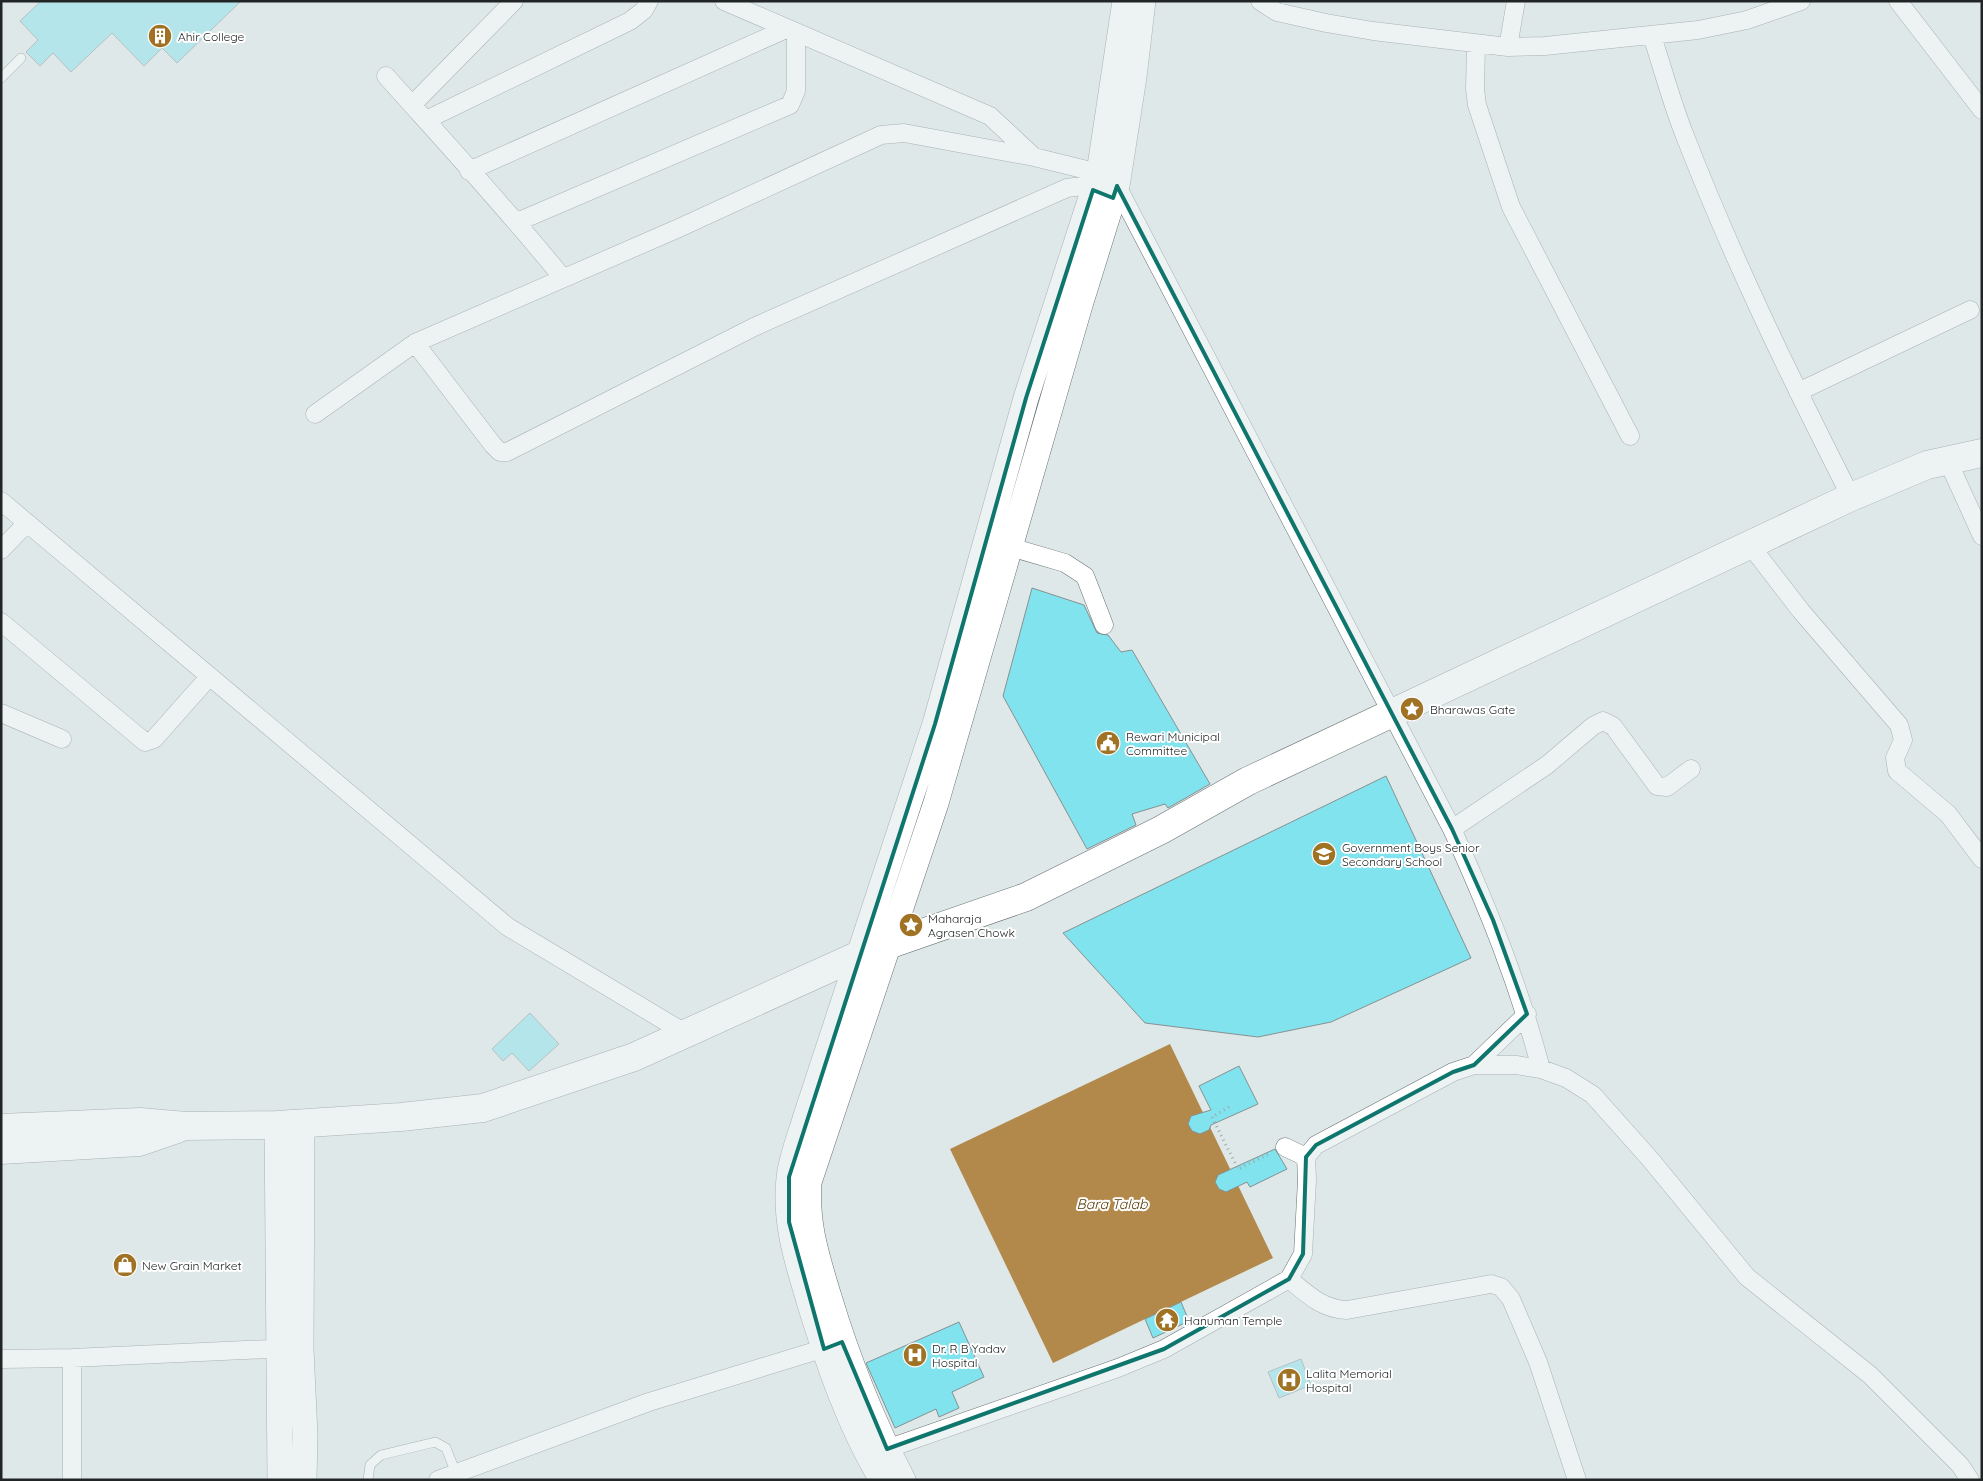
<svg xmlns="http://www.w3.org/2000/svg" width="1983" height="1481" font-family="Quicksand,sans-serif">
	<rect width="100%" height="100%" fill="#dee8e9"/>
	<path fill="#b2894b" d="M1170 1044 1273 1258 1053 1363 950 1149Z"/>
	<path fill="#81e3ee" stroke="#879091" d="M41 1H241L177 63 162 48 144 66 112 33 71 72 53 53 40 66 26 52 38 40 20 21Z
		M1032 588 1084 605 1097 633 1108 635 1121 652 1132 650 1210 784 1168 808 1165 804 1132 814 1136 825 1087 849 1003 696Z
		M1386 776 1471 958 1331 1022 1258 1037 1145 1023 1063 933Z
		M530 1013 559 1044 529 1071 512 1053 503 1061 492 1049Z
		M1239 1066 1258 1104 1211 1125 1209 1130 1200 1134 1192 1131 1188 1124 1191 1116 1211 1110 1199 1086Z
		M1275 1149 1287 1169 1250 1187 1247 1182 1226 1192 1219 1189 1215 1182 1218 1175Z
		M1181 1302 1189 1321 1153 1338 1145 1319Z
		M959 1322 984 1377 952 1392 959 1408 939 1417 936 1409 895 1428 866 1363Z
		M1301 1359 1311 1385 1279 1398 1268 1372Z"/>
	<g fill="none" stroke-linecap="round" stroke-linejoin="round">
		<g stroke="#697273" stroke-width="10">
			<path id="lane" d="M1 78 21 58
				M368 1480 370 1465 381 1455 435 1442 446 1448 456 1473"/>
		</g>
		<g stroke="#697273" stroke-width="19">
			<path id="street" d="M724 1 990 116 1034 157
				M1260 1 1277 12 1326 23 1373 31 1508 47 1545 46 1698 30 1747 20 1801 1
				M1898 1 1982 110
				M1652 36C1663 69 1672 104 1685 136 1733 260 1791 379 1851 497
				M1476 45 1475 89 1477 105 1511 207 1630 436
				M1508 47 1516 1
				M386 76C446 143 506 208 562 277
				M412 105 514 1
				M426 120 630 21 644 10 649 1
				M469 171 786 29
				M517 222 790 105 796 91V34
				M415 343 493 445 500 452H507L754 327 1067 188 1082 186 1103 195
				M1798 392 1970 310
				M315 414 415 343 679 228 881 135 904 133 1034 157 1099 173 1117 186 1452 829C1488 908 1519 985 1541 1069
				M1947 459 1982 536
				M1 501 508 927 685 1033
				M1750 545 1801 611 1899 725 1903 740 1895 758 1897 771 1948 814 1982 859
				M1010 547 1065 563 1085 576 1104 625
				M1 550 26 524
				M1 622 145 742 154 739 209 677
				M1 713 62 739
				M1452 829 1547 765 1593 726 1603 721 1613 726 1657 786 1667 787 1691 769
				M1474 1065 1527 1014
				M1285 1147 1306 1157
				M1289 1279C1307 1294 1322 1309 1347 1310L1491 1284 1501 1287 1511 1299 1538 1362 1577 1480
				M1 1359 72 1358 290 1348
				M878 1452 1118 1368 1164 1349 1289 1279 1303 1254 1307 1180 1306 1157 1316 1145 1453 1072 1474 1065H1516L1541 1069 1566 1078 1593 1095 1650 1159 1747 1277 1870 1375 1960 1465 1970 1480
				M72 1480V1358
				M438 1480 649 1402 835 1345"/>
		</g>
		<g stroke="#697273" stroke-width="26">
			<path id="secondary" d="M302 1124 301 1349 305 1435 304 1480
				M277 1125 280 1480
				M882 1480C849 1425 828 1363 809 1301 797 1261 784 1221 789 1178 791 1158 800 1136 806 1116L935 724 1026 398 1099 173 1125 1
				M903 1480C871 1419 849 1363 829 1297 817 1257 806 1225 809 1182L936 803 1080 305 1117 186 1134 77 1143 1"/>
		</g>
		<g stroke="#697273" stroke-width="29">
			<path id="primary" d="M1 1128 140 1122 186 1126 277 1125 401 1117 483 1108 634 1057 859 955 1026 897 1161 830 1248 781 1851 497 1927 465 1982 453
				M1 1150 139 1142 177 1129"/>
		</g>
		<path stroke="#9fa7a8" stroke-width="3" stroke-dasharray="1 4" stroke-linecap="butt" d="M1229 1107 1212 1117 1238 1169 1269 1154"/>
		<use href="#lane" stroke="#fff" stroke-width="9"/>
		<use href="#street" stroke="#fff" stroke-width="18"/>
		<use href="#secondary" stroke="#fff" stroke-width="25"/>
		<use href="#primary" stroke="#fff" stroke-width="28"/>
	</g>
	<path d="M0 0H1983V1481H0ZM1117 186 1452 829 1493 920 1527 1014 1474 1065 1453 1072 1316 1145 1306 1157 1303 1254 1289 1279 1164 1349 887 1449 842 1342 824 1349 789 1222V1177L935 724 1026 398 1093 190 1113 198Z" fill="#dee8e9" fill-opacity=".55" fill-rule="evenodd"/>
	<path fill="none" stroke="#0f766e" stroke-width="4" stroke-linejoin="round" d="M1117 186 1452 829 1493 920 1527 1014 1474 1065 1453 1072 1316 1145 1306 1157 1303 1254 1289 1279 1164 1349 887 1449 842 1342 824 1349 789 1222V1177L935 724 1026 398 1093 190 1113 198Z"/>
	<defs>
		<g id="building-disc" transform="scale(1.25)"><circle r="9.5" fill="#a07224" stroke="#fff"/><path d="M-4-6H4V6H1V3H-1V6H-4ZM-2.5-4.3h1.7v1.8h-1.7ZM.8-4.3h1.7v1.8H.8ZM-2.5-1h1.7V.8h-1.7ZM.8-1h1.7V.8H.8Z" fill="#fff"/></g>
		<g id="sight-disc" transform="scale(1.25)"><circle r="9.5" fill="#a07224" stroke="#fff"/><path d="M0-6L1.8-2.2L6-1.7L2.9 1.2L3.7 5.4L0 3.3L-3.7 5.4L-2.9 1.2L-6-1.7L-1.8-2.2Z" fill="#fff"/></g>
		<g id="civic-disc" transform="scale(1.25)"><circle r="9.5" fill="#a07224" stroke="#fff"/><path d="M-.6-6.5H3V-4.5H.6V-3L4-1V1h2V6H-6V1h2V-1L-.6-3ZM-1.2 2.5V6h2.4V2.5Z" fill="#fff"/></g>
		<g id="school-disc" transform="scale(1.25)"><circle r="9.5" fill="#a07224" stroke="#fff"/><path d="M0-5L7-2L0 1L-7-2ZM-4 1L0 2.5L4 1V4Q0 6-4 4Z" fill="#fff"/></g>
		<g id="shop-disc" transform="scale(1.25)"><circle r="9.5" fill="#a07224" stroke="#fff"/><path d="M-5-2.5h2.3a2.7 3.5 0 0 1 5.4 0H5L5.5 6h-11ZM-1.5-2.5h3a1.5 2.3 0 0 0-3 0Z" fill="#fff"/></g>
		<g id="temple-disc" transform="scale(1.25)"><circle r="9.5" fill="#a07224" stroke="#fff"/><path d="M0-6L5-2H3V0L6.5 2.5H4V6H1.5V3h-3V6H-4V2.5H-6.5L-3 0V-2H-5Z" fill="#fff"/></g>
		<g id="hospital-disc" transform="scale(1.25)"><circle r="9.5" fill="#a07224" stroke="#fff"/><path d="M-5-5h3v3.5h4V-5h3V5h-3V1.5h-4V5h-3Z" fill="#fff"/></g>
	</defs>
	<g fill-rule="evenodd">
		<use href="#building-disc" x="160" y="36"/>
		<use href="#sight-disc" x="1412" y="709"/>
		<use href="#civic-disc" x="1108" y="743"/>
		<use href="#school-disc" x="1324" y="854"/>
		<use href="#sight-disc" x="911" y="925"/>
		<use href="#shop-disc" x="125" y="1265"/>
		<use href="#temple-disc" x="1167" y="1320"/>
		<use href="#hospital-disc" x="915" y="1355"/>
		<use href="#hospital-disc" x="1289" y="1380"/>
	</g>
	<g text-anchor="middle" dominant-baseline="central" stroke-width="4" stroke-linejoin="round" paint-order="stroke">
		<g font-size="12" fill="#212525" stroke="#fff" text-anchor="start">
			<text x="178" y="36">Ahir College</text>
			<text x="1430" y="709">Bharawas Gate</text>
			<text x="1126" y="736">Rewari Municipal<tspan x="1126" dy="14">Committee</tspan></text>
			<text x="1342" y="847">Government Boys Senior<tspan x="1342" dy="14">Secondary School</tspan></text>
			<text x="928" y="918">Maharaja<tspan x="928" dy="14">Agrasen Chowk</tspan></text>
			<text x="142" y="1265">New Grain Market</text>
			<text x="1184" y="1320">Hanuman Temple</text>
			<text x="932" y="1348">Dr. R B Yadav<tspan x="932" dy="14">Hospital</tspan></text>
			<text x="1306" y="1373">Lalita Memorial<tspan x="1306" dy="14">Hospital</tspan></text>
		</g>
		<g font-size="14" font-style="italic" fill="#573a06" stroke="#fff">
			<text x="1112" y="1204">Bara Talab</text>
		</g>
	</g>
	<rect width="1983" height="1481" fill="none" stroke="#212525" stroke-width="5"/>
</svg>
